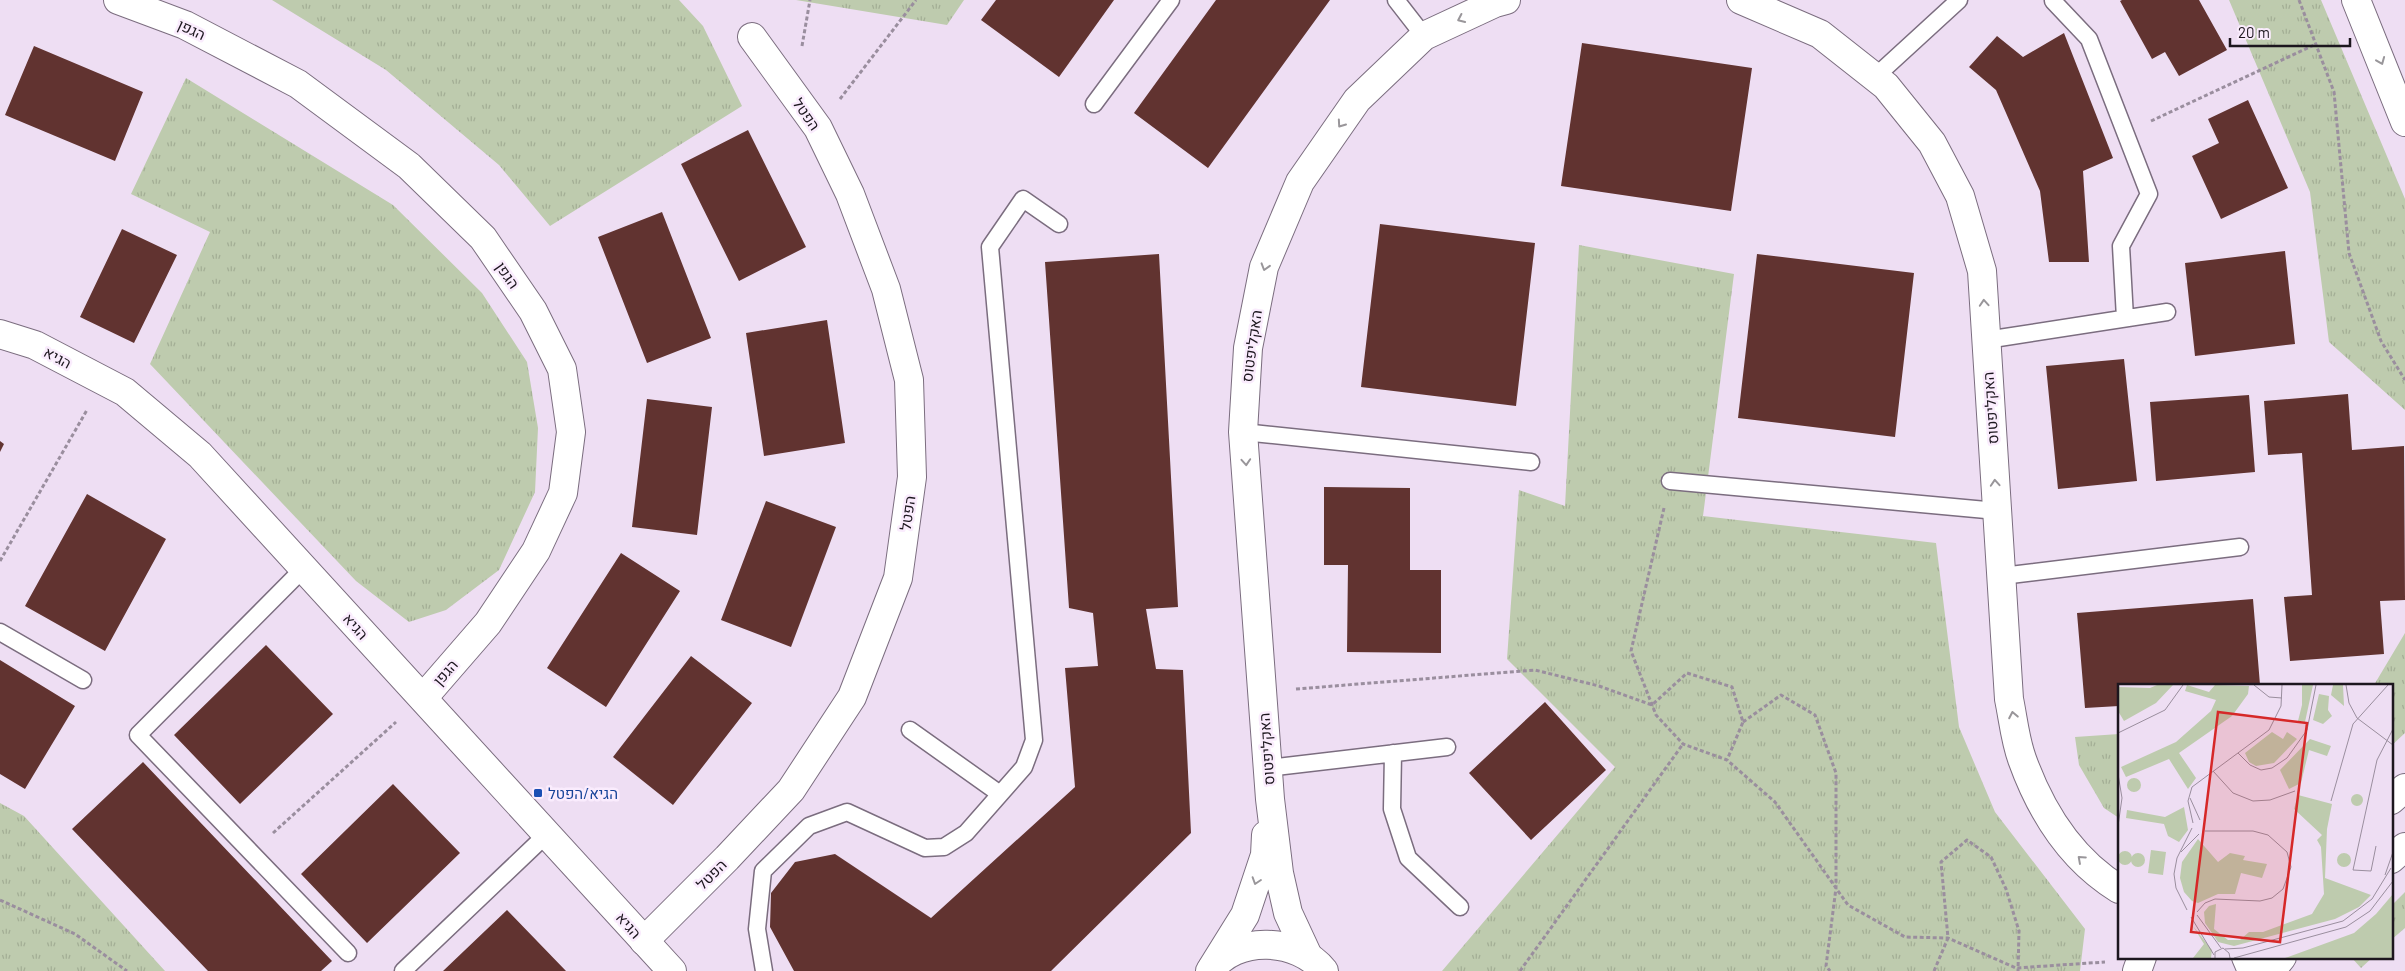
<svg xmlns="http://www.w3.org/2000/svg" width="2405" height="971" font-family="Barlow,Heebo,sans-serif">
	<defs>
		<pattern id="grass-tufts" width="24" height="20" patternUnits="userSpaceOnUse" patternTransform="scale(1.25)"><rect width="24" height="20" fill="#becbae"/><path d="M3 7l-1-3M5 7V3M7 7l1-3M15 17l-1-3M17 17v-4M19 17l1-3" fill="none" stroke="#a3ae95"/></pattern>
	</defs>
	<rect width="100%" height="100%" fill="#eedef3"/>
	<path fill="url(#grass-tufts)" d="M272 0H679L703 26 742 106 550 226 499 165 386 70Z
		M796 0H964L947 25Z
		M2229 0H2321L2405 199V410L2329 342 2310 192Z
		M186 78 393 205 482 293 527 362 538 428 535 492 499 570 446 610 409 622 356 581 150 364 210 232 131 194Z
		M1579 245 1734 274 1703 516 1936 543 1959 727 1995 812 2085 929 2080 971H1442L1615 767 1507 659 1519 490 1565 506Z
		M2405 633V733L2391 746V685H2374Z
		M2119 734V818L2104 808 2079 765 2075 737Z
		M0 803 24 816 165 971H0Z
		M2405 892V928L2391 940V906Z
		M2351 957H2373L2361 968Z"/>
	<path fill="#613330" d="M996 0H1114L1059 77 981 20Z
		M1216 0H1330L1208 168 1134 113Z
		M2122 0H2199L2227 50 2179 76 2165 52 2152 59 2120 1Z
		M2064 33 2113 158 2083 171 2089 262H2049L2040 191 1996 90 1969 67 1997 36 2023 57Z
		M1582 43 1752 68 1731 211 1561 186Z
		M34 46 143 92 115 161 5 115Z
		M2248 100 2288 188 2221 219 2192 156 2219 143 2208 119Z
		M748 130 806 247 739 281 681 164Z
		M662 212 711 338 647 363 598 237Z
		M1380 224 1535 243 1516 406 1361 387Z
		M122 229 177 255 134 343 80 317Z
		M2285 251 2295 344 2195 356 2185 263Z
		M1159 254 1178 607 1146 609 1156 669 1183 670 1191 833 1051 971H794L770 927 771 893 795 862 835 854 931 918 1075 787 1065 668 1098 666 1093 613 1069 608 1045 262Z
		M1757 254 1914 273 1895 437 1738 418Z
		M827 320 845 443 764 456 746 333Z
		M2124 359 2137 481 2058 489 2046 366Z
		M2348 394 2352 450 2404 446 2405 600 2380 601 2384 654 2290 661 2284 597 2312 595 2302 453 2268 455 2264 401Z
		M2249 395 2255 472 2156 481 2150 402Z
		M647 399 712 407 697 535 632 527Z
		M0 441 4 444 0 452Z
		M1324 487 1410 488V570H1441V653L1347 652 1348 565H1324Z
		M87 494 166 539 105 651 25 606Z
		M766 501 836 527 791 647 721 620Z
		M621 553 680 591 606 707 547 668Z
		M2253 599 2260 685H2119V706L2085 708 2077 613Z
		M266 645 333 714 240 804 174 735Z
		M691 656 752 703 673 805 613 757Z
		M0 660 75 706 25 789 0 774Z
		M1545 702 1606 770 1531 840 1469 773Z
		M143 762 332 961 321 971H208L72 829Z
		M393 784 460 853 367 943 301 874Z
		M507 910 566 971H443Z"/>
	<g fill="none" stroke-linecap="round" stroke-linejoin="round">
		<g stroke="#7b6d7f" stroke-width="19">
			<path id="service" d="M1396 0 1424 36
				M2053 1 2089 39 2149 194 2121 246 2125 318
				M1875 77 1959 0
				M1094 104 1171 0
				M1986 340 2167 312
				M1243 432 1531 462
				M1670 481 1997 511
				M304 568 138 735 348 953
				M2002 576 2240 547
				M0 632 83 680
				M910 730 1000 794
				M1393 753 1392 809 1408 858 1460 907
				M1268 768 1447 747
				M403 971 547 834
				M764 971 757 929 763 871 809 826 847 812 925 848 944 847 966 833 1024 767 1034 740 990 247 1023 199 1059 224"/>
		</g>
		<g stroke="#7b6d7f" stroke-width="30">
			<path id="minor" d="M118 0 185 25 298 84 409 166 483 238 533 311 562 369 571 432 563 493 536 551 488 623 423 698
				M1741 0 1820 34 1886 86 1932 143 1960 196 1982 271 2009 699C2013 718 2015 740 2022 759 2041 812 2070 859 2119 889
				M644 941 727 858 791 790 852 697 898 578 912 477 909 380 886 289 850 194 818 128 752 37
				M1308 956 1288 913 1279 873 1270 799 1243 432 1248 348 1264 267 1300 182 1357 100 1424 36 1495 3 1506 0
				M1212 968 1245 915 1265 855 1266 835"/>
		</g>
		<g stroke="#7b6d7f" stroke-width="30">
			<path id="tertiary" d="M0 334 35 345 125 392 200 455 672 971
				M2391 800 2405 788
				M2391 859 2405 847
				M2246 957 2252 971
				M1210 971C1236 934 1298 938 1324 971
				M2137 971 2142 957
				M2271 971 2282 957"/>
		</g>
		<g stroke="#7b6d7f" stroke-width="30">
			<path id="secondary" d="M2356 0 2405 122"/>
		</g>
		<path stroke="#9a8e9e" stroke-width="3" stroke-dasharray="4 2.5" stroke-linecap="butt" d="M2299 0 2334 92 2349 253 2381 341 2405 380
			M802 46 810 0
			M840 99 916 0
			M2151 121 2316 44
			M1664 508 1631 651 1656 715 1683 744 1727 760 1775 802 1848 905 1905 937 1948 938 2016 968 2105 962
			M0 561 87 410
			M1296 689 1535 670 1599 686 1652 705 1687 673 1732 687 1743 722 1727 760
			M1743 722 1781 695 1815 715 1836 773V888L1826 966 1830 971
			M273 833 396 722
			M0 900 75 934 127 971
			M1520 971 1683 744
			M1934 971 1948 938 1941 862 1967 840 1991 857 2006 889 2019 931 2018 971"/>
		<use href="#service" stroke="#fff" stroke-width="16"/>
		<use href="#minor" stroke="#fff" stroke-width="28"/>
		<use href="#tertiary" stroke="#fff" stroke-width="28"/>
		<use href="#secondary" stroke="#fff" stroke-width="28"/>
	</g>
	<defs><path id="oneway-chevron" d="M-2-3.5L2.5 0L-2 3.5" fill="none" stroke-width="1.6" stroke-linecap="round" stroke-linejoin="round" transform="scale(1.25)"/></defs>
	<g stroke="#99969a">
		<use href="#oneway-chevron" transform="translate(1461 19) rotate(155)"/>
		<use href="#oneway-chevron" transform="translate(2381 61) rotate(68)"/>
		<use href="#oneway-chevron" transform="translate(1341 124) rotate(125)"/>
		<use href="#oneway-chevron" transform="translate(1265 267) rotate(107)"/>
		<use href="#oneway-chevron" transform="translate(1984 303) rotate(-94)"/>
		<use href="#oneway-chevron" transform="translate(1246 462) rotate(86)"/>
		<use href="#oneway-chevron" transform="translate(1995 483) rotate(-94)"/>
		<use href="#oneway-chevron" transform="translate(2013 715) rotate(-101)"/>
		<use href="#oneway-chevron" transform="translate(2081 859) rotate(-138)"/>
		<use href="#oneway-chevron" transform="translate(1256 881) rotate(108)"/>
	</g>
	<rect fill="#1a4fb4" stroke="#faecfd" stroke-width="2" x="533" y="788" width="10" height="10" rx="2.5"/>
	<g text-anchor="middle" dominant-baseline="central" stroke-width="5" stroke-linejoin="round" paint-order="stroke">
		<g font-size="15" fill="#1c161e" stroke="#faecfd">
			<text transform="translate(192 29) rotate(25)">הגפן</text>
			<text transform="translate(807 114) rotate(55)">הפטל</text>
			<text transform="translate(508 275) rotate(55)">הגפן</text>
			<text transform="translate(1251 346) rotate(-82)">האקליפטוס</text>
			<text transform="translate(58 357) rotate(28)">הגיא</text>
			<text transform="translate(1990 408) rotate(-94)">האקליפטוס</text>
			<text transform="translate(907 513) rotate(-82)">הפטל</text>
			<text transform="translate(356 626) rotate(48)">הגיא</text>
			<text transform="translate(445 672) rotate(-49)">הגפן</text>
			<text transform="translate(1266 749) rotate(-94)">האקליפטוס</text>
			<text transform="translate(711 874) rotate(-45)">הפטל</text>
			<text transform="translate(629 925) rotate(48)">הגיא</text>
		</g>
		<g font-size="15" fill="#164399" stroke="#faecfd" text-anchor="start">
			<text x="548" y="793">הגיא/הפטל</text>
		</g>
	</g>
	<g transform="translate(2118 684)">
		<rect width="275" height="275" fill="#eedef3"/>
		<path d="M39 1H55L38 19 6 37 0 27V3L32 4ZM69 1 91 8 97 1 131 2 130 10 114 32 61 69 78 94 70 105 51 75 8 93 3 83 58 58 93 27 98 16 67 7ZM184 1H195L187 38 180 37 184 21ZM215 1H225L226 22 213 11ZM201 10 211 12 210 26 214 32 205 40 195 36ZM154 48 165 55 169 48 179 55 156 79 138 82 131 78 127 69ZM192 55 213 62 209 72 191 66 183 99 171 105 162 86ZM233 116a6 6 0 1 1 12 0a6 6 0 1 1-12 0ZM180 111 214 120 209 145 207 194 253 211 241 223 217 235 116 262 100 258 87 239 86 228 91 222 98 220 96 245 110 256H122L131 248H145L194 230 206 210 203 163 199 156 204 151 176 125ZM66 123 70 146 61 158 50 152 46 140 8 134 9 126 47 133ZM80 155 100 178 112 169 127 172 125 176 149 180 144 194 123 189 117 210H100L80 219 74 217 66 208 62 194 64 178ZM219 176a7 7 0 1 1 14 0a7 7 0 1 1-14 0ZM275 210V274H167L236 249 258 230ZM75 242 94 266 93 274H75L86 260Z" fill="#becbae"/>
		<path d="M9 101a7 7 0 1 1 14 0a7 7 0 1 1-14 0ZM33 166 48 168 45 191 30 189ZM0 174a7 7 0 1 1 14 0a7 7 0 1 1-14 0ZM13 176a7 7 0 1 1 14 0a7 7 0 1 1-14 0Z" fill="#becbae"/>
		<path fill="none" stroke="#9a8e9e" stroke-width="1" d="M136 1 151 13 164 14M228 1 231 19 239 34 275 61M0 49 47 26 65 1M120 69 132 81 143 86 154 84 169 74 189 46 198 1M95 87 115 109 135 117 152 116 177 107M0 90 4 114 0 142M72 114 82 136M213 117 235 40 270 1M75 139 70 117 74 103 151 46 163 22 164 1M258 162 253 187 235 186 259 76 275 45M63 168 81 150M267 191 275 168M69 226 58 204 56 190 59 174 74 144M79 228 87 219 97 215 142 217 154 214 165 205 173 183 169 168 150 151 135 147H87M79 231 103 264M73 233 96 271M107 265 125 264 225 237 254 215 273 184M97 274V268L105 264 111 269 112 274M116 274 228 243 252 227 275 197"/>
		<path fill="#d62828" fill-opacity="0.15" stroke="#d62828" stroke-width="2.5" d="M100 28 189 39 162 258 73 248Z"/>
		<rect width="275" height="275" fill="none" stroke="#1c161e" stroke-width="2.5"/>
	</g>
	<path d="M2230 38v8h120v-8" fill="none" stroke="#1c161e" stroke-width="2.5"/>
	<text x="2238" y="38" font-size="15" fill="#1c161e" stroke="#faecfd" stroke-width="4" paint-order="stroke">20 m</text>
</svg>
